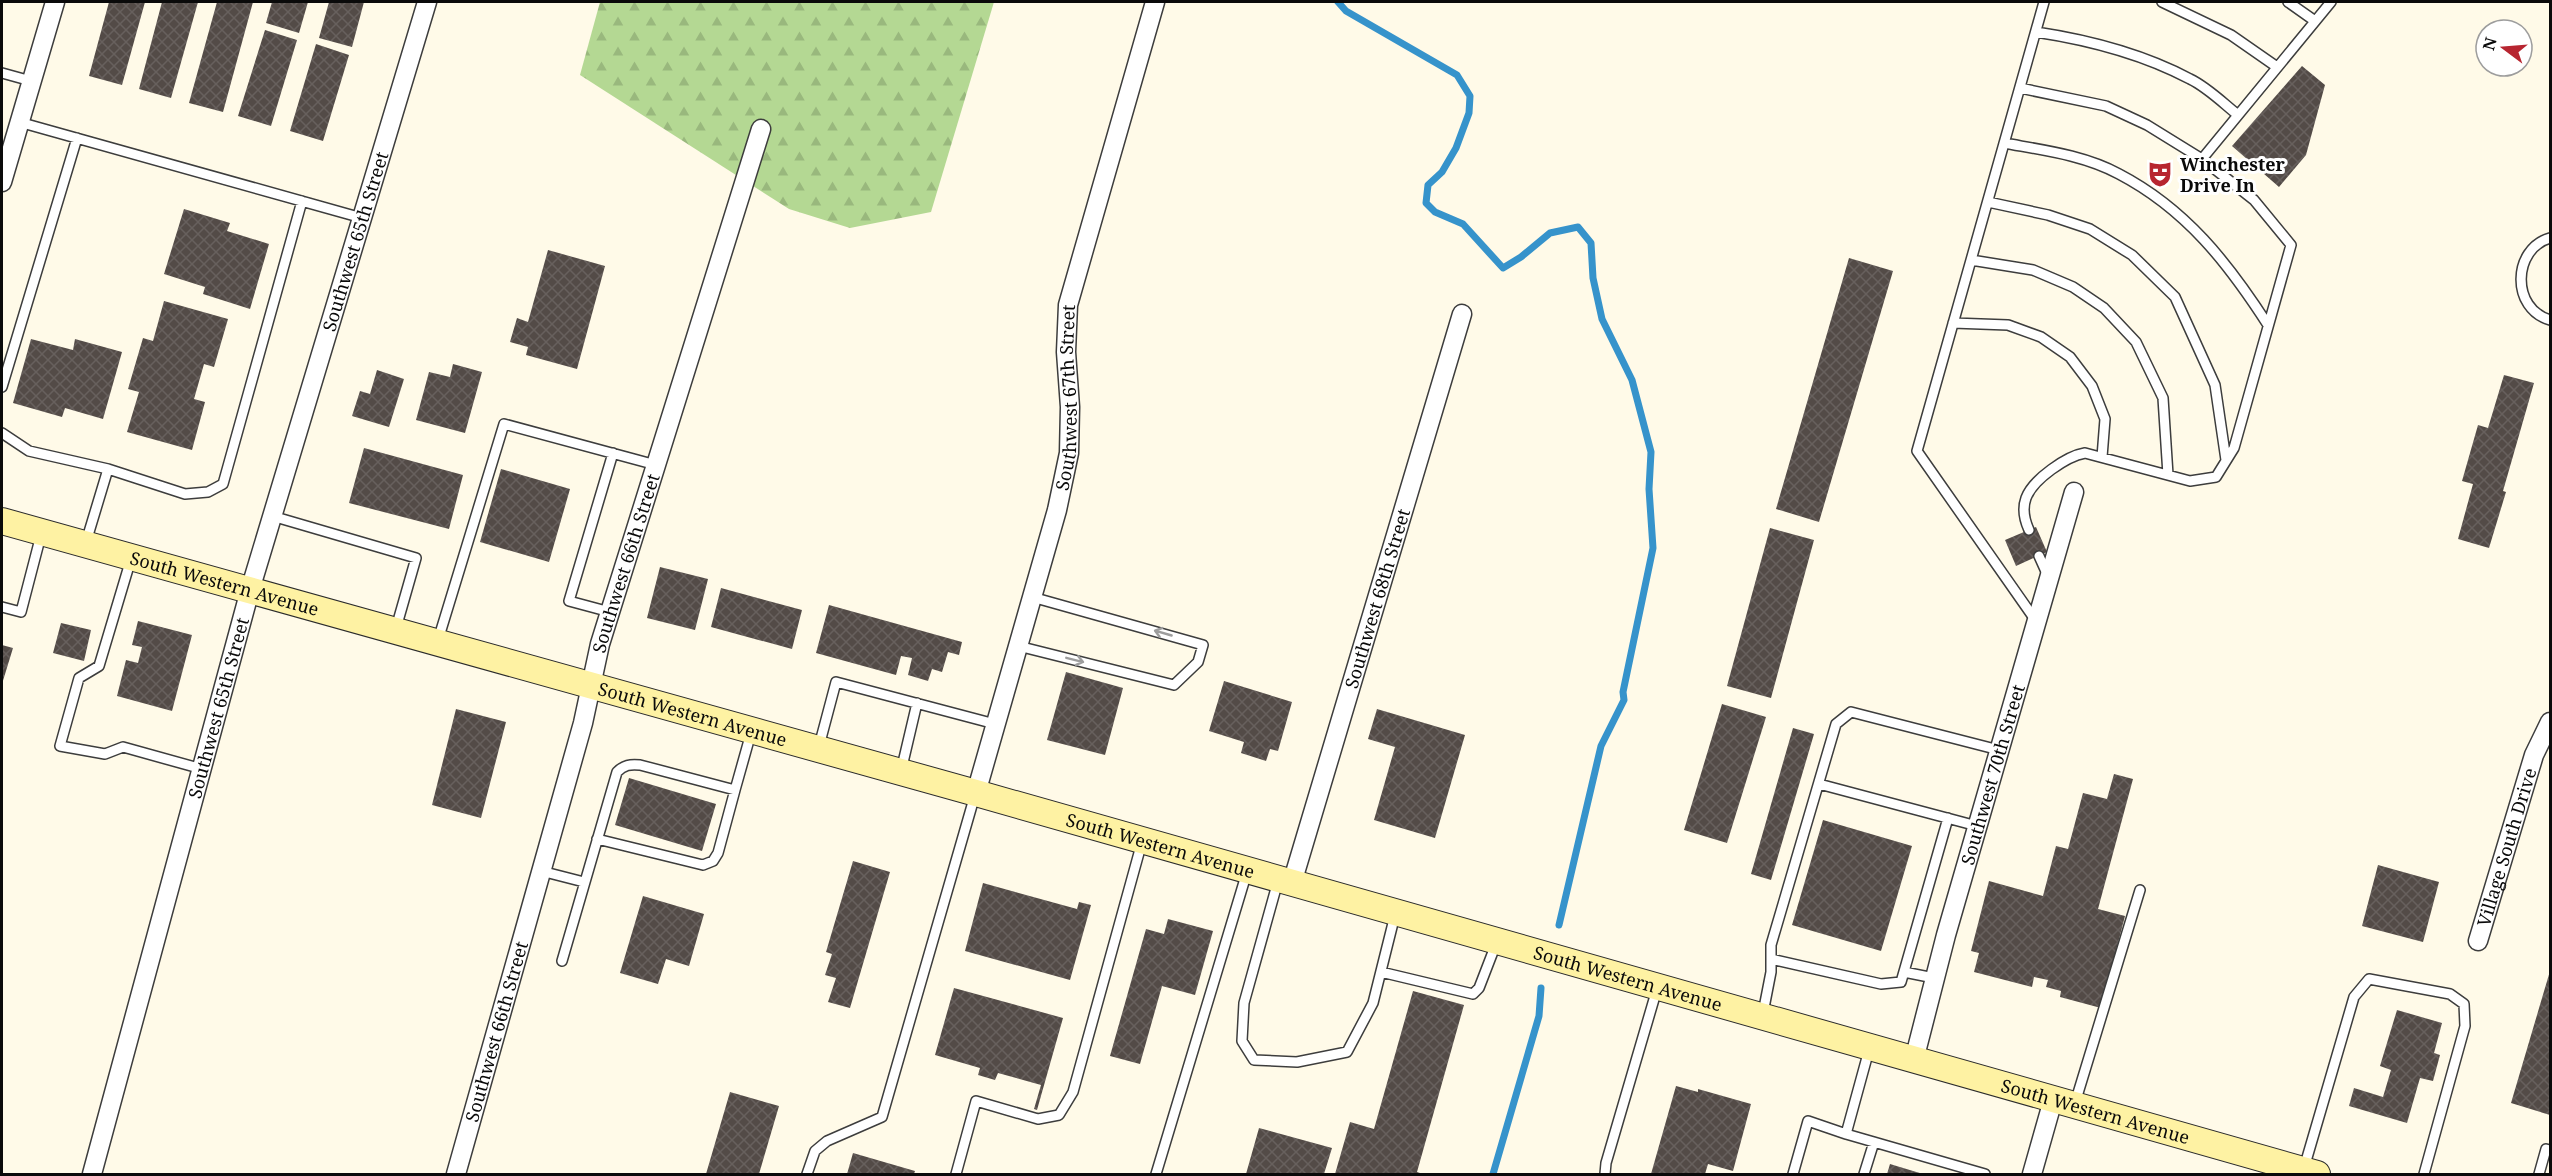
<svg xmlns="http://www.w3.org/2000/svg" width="2552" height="1176" font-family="'Noto Serif',serif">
	<defs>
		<pattern id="forest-firs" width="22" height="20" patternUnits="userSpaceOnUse" patternTransform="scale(1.5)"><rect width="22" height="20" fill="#b4d893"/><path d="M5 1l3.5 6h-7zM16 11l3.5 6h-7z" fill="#99b87d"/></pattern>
		<pattern id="building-cross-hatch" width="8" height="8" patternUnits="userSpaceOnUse" patternTransform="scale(1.5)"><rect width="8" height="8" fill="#534b47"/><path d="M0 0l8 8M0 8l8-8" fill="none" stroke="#67605d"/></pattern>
	</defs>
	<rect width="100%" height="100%" fill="#fffae8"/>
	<path fill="url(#forest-firs)" d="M600 2H994L931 212 850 228 789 209 580 75Z"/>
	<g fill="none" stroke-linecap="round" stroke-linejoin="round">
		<path stroke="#3693cb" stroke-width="7" d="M1338 2 1346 11 1457 75 1470 96 1469 113 1456 148 1442 172 1428 185 1426 203 1435 212 1463 224 1503 268 1521 257 1550 233 1578 227 1591 243 1593 278 1602 319 1632 380 1651 452 1649 489 1653 548 1623 692 1624 700 1601 746 1559 925
			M1493 1174 1539 1016 1541 988"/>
	</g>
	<path fill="url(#building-cross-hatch)" d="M109 2H145L122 85 89 76Z
		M162 2H198L171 98 139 89Z
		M217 2H253L223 112 189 103Z
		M272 2H308L299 33 266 23Z
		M329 2H364L352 47 319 38Z
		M265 30 297 40 271 126 238 116Z
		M316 44 349 55 323 141 290 131Z
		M2302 66 2325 85 2306 155 2279 187 2232 146Z
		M184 209 230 223 227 231 269 244 250 309 203 294 205 287 164 274Z
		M548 250 605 266 577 369 526 355 528 347 510 342 517 318 528 322Z
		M1849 258 1893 271 1819 522 1776 509Z
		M164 301 228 319 214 367 204 364 194 399 205 402 192 450 127 432 139 392 128 389 143 338 153 341Z
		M31 339 73 350 75 339 122 352 103 419 65 408 62 417 13 403Z
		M453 364 482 372 465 433 416 420 429 372 450 377Z
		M377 370 404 379 389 427 352 416 360 391 370 394Z
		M2504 375 2534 383 2503 491 2506 492 2489 548 2458 539 2473 484 2462 481 2478 425 2488 428Z
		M364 448 463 475 449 529 349 503Z
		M501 469 570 489 549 562 480 542Z
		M2036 527 2047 552 2016 566 2005 540Z
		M1770 528 1814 540 1771 698 1727 686Z
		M660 567 708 579 695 630 647 618Z
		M721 588 802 610 792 649 711 627Z
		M829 605 962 642 959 655 948 652 942 672 932 669 928 681 908 675 912 658 901 656 896 675 816 653Z
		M138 621 192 635 172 711 117 696 126 660 138 663 142 647 132 645Z
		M61 623 91 630 84 661 53 653Z
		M2 645 13 648 2 684Z
		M1066 672 1123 688 1105 755 1047 740Z
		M1224 681 1292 702 1278 751 1270 749 1266 761 1241 753 1244 742 1209 731Z
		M1722 704 1766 717 1727 843 1684 830Z
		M456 709 506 722 481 818 432 805Z
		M1377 709 1465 735 1435 838 1374 820 1395 747 1368 739Z
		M1793 728 1814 734 1771 880 1751 874Z
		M2114 774 2133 779 2098 909 2125 916 2101 1008 2060 997 2061 991 2046 987 2048 980 2034 977 2032 987 1974 972 1979 953 1971 951 1989 881 2043 896 2056 846 2068 849 2083 793 2107 799Z
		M629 778 716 804 702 851 615 825Z
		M1823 820 1912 846 1881 951 1792 925Z
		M853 861 890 872 850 1008 828 1002 836 978 825 975 832 954 826 952Z
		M2378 865 2439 882 2423 942 2362 926Z
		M983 883 1077 909 1079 902 1091 905 1070 980 965 951Z
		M643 896 704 914 689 966 666 959 658 984 620 973Z
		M1168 919 1213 931 1195 995 1162 986 1140 1064 1110 1056 1146 929 1164 934Z
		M2550 971V1115L2511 1103Z
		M954 988 1063 1018 1037 1110 1034 1109 1041 1085 998 1073 995 1080 978 1075 980 1068 935 1055Z
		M1413 991 1464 1005 1417 1172 1423 1174H1335L1350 1122 1374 1129Z
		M2397 1010 2442 1023 2434 1053 2440 1055 2433 1081 2420 1078 2407 1123 2349 1106 2354 1088 2383 1097 2391 1070 2380 1066Z
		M1676 1086 1698 1092V1089L1751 1104 1733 1171 1708 1164 1705 1174H1651Z
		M730 1092 779 1106 759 1174H706Z
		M1259 1128 1332 1148 1324 1174H1246Z
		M853 1153 915 1171 914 1174H847Z
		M1890 1164 1923 1174H1887Z"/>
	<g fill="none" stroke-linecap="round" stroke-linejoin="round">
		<g stroke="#3d3d3d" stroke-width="12">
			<path id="service" d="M2162 2 2231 35 2277 67
				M2288 2 2315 21
				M2036 32C2089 40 2141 53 2190 79 2207 87 2223 103 2238 115
				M2 73 31 81
				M2020 88 2106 106 2147 125 2202 159
				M19 122 362 218
				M2004 143C2042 150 2084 155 2119 174 2186 209 2228 263 2268 325
				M1988 202 2048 215 2090 229 2132 255 2175 297 2215 385 2226 460
				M2550 238C2512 249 2511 309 2550 320
				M1971 260 2033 270 2073 287 2104 308 2136 342 2163 398 2168 475
				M1953 323 2008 325 2041 337 2070 357 2092 386 2105 419 2102 457
				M2 387 77 138
				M2 433 29 451 108 469 86 542
				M108 469 185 494 208 492 223 484 302 201
				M272 516 416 558 396 628
				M2029 530C2024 519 2022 509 2026 498 2033 479 2067 456 2085 453L2190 481 2216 477 2234 448 2291 245 2254 200 2202 159 2331 2
				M2039 556 2048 576
				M131 559 99 666 79 678 60 746 105 754 123 747 202 769
				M2 607 21 612 41 535
				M610 612 569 601 613 453
				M2036 621 1917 451 2044 2
				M438 640 504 424 656 465
				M1018 646 1174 685 1198 662 1203 645 1032 597
				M819 746 836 682 995 724
				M901 771 917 703
				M1819 784 1977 826
				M597 839 703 865 713 861 718 853 735 790
				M541 871 584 882
				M1278 881 1244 1003 1242 1041 1254 1060 1297 1062 1347 1052 1373 1003 1395 915
				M1771 959 1881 984 1901 982 1948 818
				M562 961 617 772C624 765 630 764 640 765L735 790 751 733
				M1381 972 1473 994 1479 988 1496 944
				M1904 972 1934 978
				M1763 1013 1771 972V945L1836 724 1851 712 1999 750
				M1869 1050 1846 1134 1985 1174
				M2075 1103 2140 890
				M2304 1168 2354 997 2369 979 2450 994 2464 1004 2465 1026 2424 1174
				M807 1174 815 1151 827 1141 882 1117 975 795
				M956 1174 976 1101 1038 1119 1059 1115 1073 1092 1142 842
				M1156 1174 1247 872
				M1605 1174 1606 1163 1657 989
				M1793 1174 1808 1121 1846 1134
				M1864 1174 1874 1142
				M2539 1174 2546 1149 2550 1150"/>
		</g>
		<g stroke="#3d3d3d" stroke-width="21">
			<g id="minor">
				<path d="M2 182 55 2"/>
				<path id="s1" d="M976 793 1057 510 1069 453 1070 407 1066 352 1068 305 1155 2"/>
				<path id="s2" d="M1292 883 1462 314"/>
				<path id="s3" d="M2478 941 2534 755 2550 722"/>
				<path id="s4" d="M1914 1060 1946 935 2074 492"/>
				<path id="s5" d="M92 1174 250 590 427 2"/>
				<path id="s6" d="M456 1174 583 723 600 644 761 129"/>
				<path d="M2032 1174 2053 1100"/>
			</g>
		</g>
		<g stroke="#2c2c2c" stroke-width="28">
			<g id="secondary">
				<path id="s7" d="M2 521 976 793 2317 1174"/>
			</g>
		</g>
		<use href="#service" stroke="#fff" stroke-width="9"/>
		<use href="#minor" stroke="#fff" stroke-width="18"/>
		<use href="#secondary" stroke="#fef2a3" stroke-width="26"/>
	</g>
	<defs><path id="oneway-shaft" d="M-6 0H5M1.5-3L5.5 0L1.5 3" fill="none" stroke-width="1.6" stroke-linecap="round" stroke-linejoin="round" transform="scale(1.5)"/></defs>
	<g stroke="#9d9d9d">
		<use href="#oneway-shaft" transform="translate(1163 633) rotate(-164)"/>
		<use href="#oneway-shaft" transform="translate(1075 660) rotate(14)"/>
	</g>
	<defs>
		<g id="theatre-bare" transform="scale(2.07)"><path d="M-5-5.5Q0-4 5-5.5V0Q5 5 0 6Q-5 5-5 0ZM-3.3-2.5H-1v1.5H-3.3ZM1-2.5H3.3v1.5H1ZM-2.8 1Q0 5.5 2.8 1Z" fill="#b72530" stroke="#fff" stroke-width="2.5" paint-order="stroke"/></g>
	</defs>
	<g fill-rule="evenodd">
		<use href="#theatre-bare" x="2160" y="174"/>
	</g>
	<g text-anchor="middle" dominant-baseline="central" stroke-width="6" stroke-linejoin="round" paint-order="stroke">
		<g font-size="18" font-weight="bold" fill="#0a0a0a" stroke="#fff" text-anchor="start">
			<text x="2180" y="164">Winchester<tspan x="2180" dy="21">Drive In</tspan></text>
		</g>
		<g font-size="18" fill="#0a0a0a" stroke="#fff">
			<text stroke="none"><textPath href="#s5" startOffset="969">Southwest 65th Street</textPath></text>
			<text stroke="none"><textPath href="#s1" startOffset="408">Southwest 67th Street</textPath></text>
			<text stroke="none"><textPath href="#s6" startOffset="634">Southwest 66th Street</textPath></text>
			<text stroke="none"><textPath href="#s7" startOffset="231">South Western Avenue</textPath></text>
			<text stroke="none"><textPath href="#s2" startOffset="297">Southwest 68th Street</textPath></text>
			<text stroke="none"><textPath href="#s5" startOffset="483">Southwest 65th Street</textPath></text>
			<text stroke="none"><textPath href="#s7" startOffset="717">South Western Avenue</textPath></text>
			<text stroke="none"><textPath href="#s4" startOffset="296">Southwest 70th Street</textPath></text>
			<text stroke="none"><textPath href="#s7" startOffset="1203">South Western Avenue</textPath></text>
			<text stroke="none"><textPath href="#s3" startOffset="98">Village South Drive</textPath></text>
			<text stroke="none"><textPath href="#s7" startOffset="1689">South Western Avenue</textPath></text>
			<text stroke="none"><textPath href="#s6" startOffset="148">Southwest 66th Street</textPath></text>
			<text stroke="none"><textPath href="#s7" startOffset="2175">South Western Avenue</textPath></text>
		</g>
	</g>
	<rect width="2552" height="1176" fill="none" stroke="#0a0a0a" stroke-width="6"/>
	<g transform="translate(2504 48) rotate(286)"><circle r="28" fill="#ffffff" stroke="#9d9d9d" stroke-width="1.5"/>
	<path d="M0-4.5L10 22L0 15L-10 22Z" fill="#b72530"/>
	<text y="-9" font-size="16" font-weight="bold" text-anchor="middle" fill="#0a0a0a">N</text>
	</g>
</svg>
